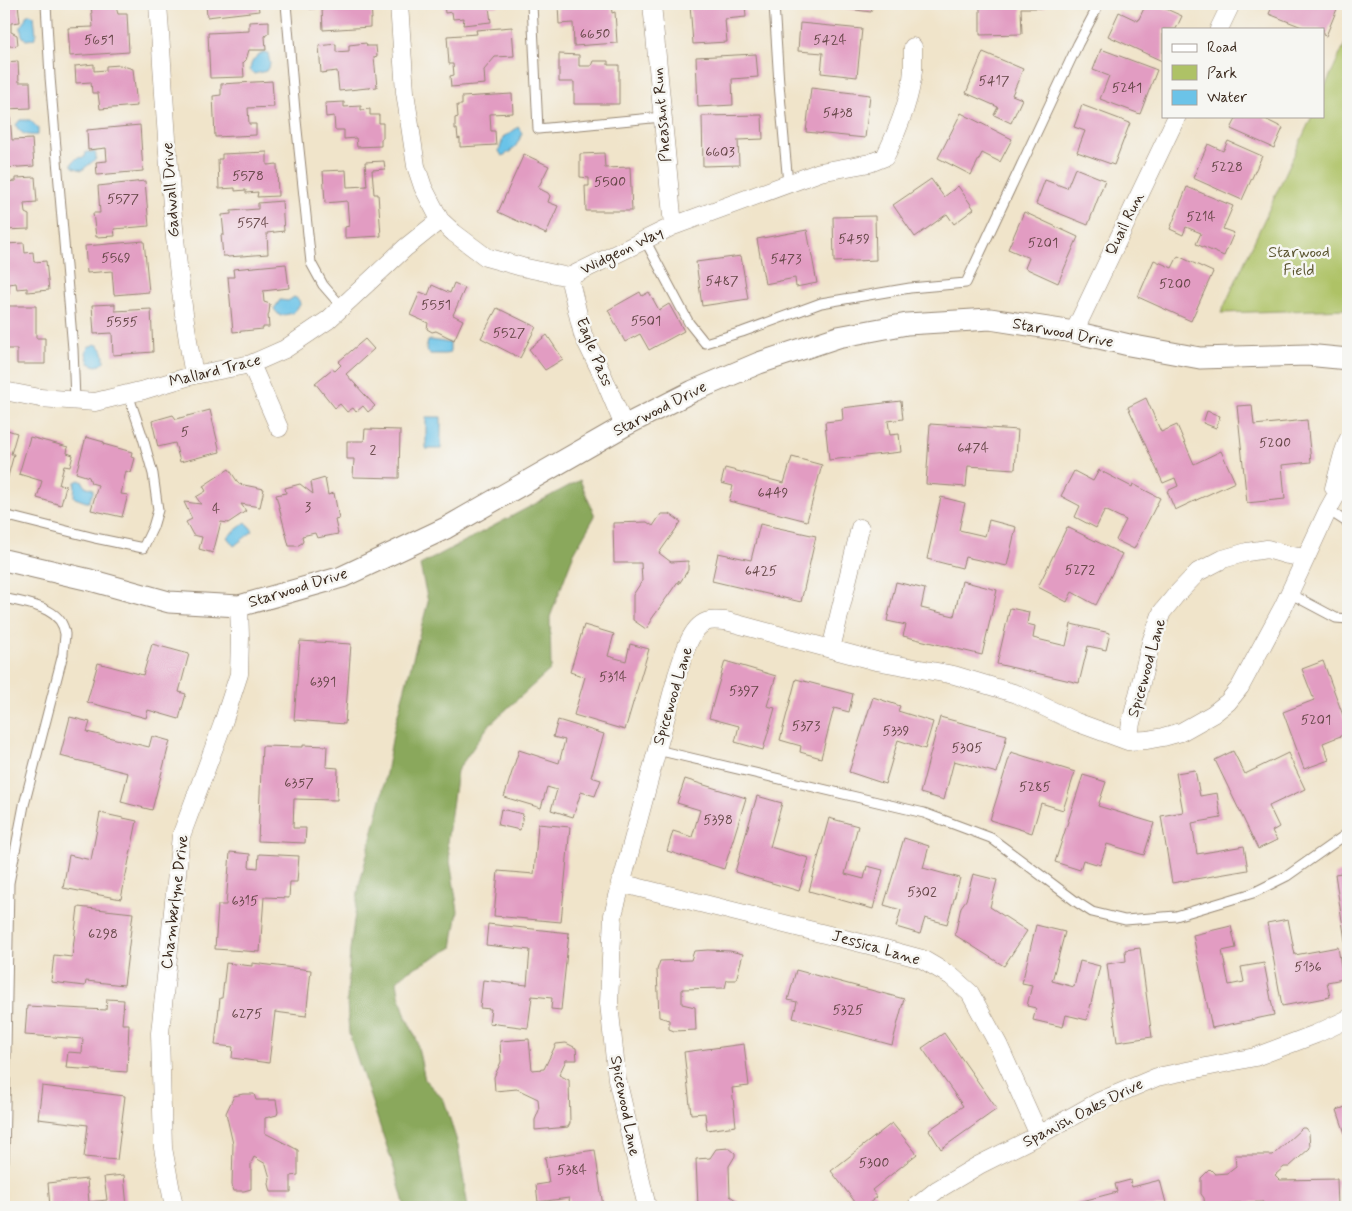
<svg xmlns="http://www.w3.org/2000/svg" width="1352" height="1211" font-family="Mynerve,sans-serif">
	<rect width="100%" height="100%" fill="#f6f6f2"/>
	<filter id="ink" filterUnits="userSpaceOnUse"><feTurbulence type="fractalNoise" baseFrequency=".02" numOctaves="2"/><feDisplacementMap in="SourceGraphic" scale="10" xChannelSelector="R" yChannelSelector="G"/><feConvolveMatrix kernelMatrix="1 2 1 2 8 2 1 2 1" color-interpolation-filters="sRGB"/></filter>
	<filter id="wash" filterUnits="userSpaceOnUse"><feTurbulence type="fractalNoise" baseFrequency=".0096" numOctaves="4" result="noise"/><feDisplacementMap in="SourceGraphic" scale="20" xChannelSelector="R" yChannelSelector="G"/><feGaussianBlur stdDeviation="1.12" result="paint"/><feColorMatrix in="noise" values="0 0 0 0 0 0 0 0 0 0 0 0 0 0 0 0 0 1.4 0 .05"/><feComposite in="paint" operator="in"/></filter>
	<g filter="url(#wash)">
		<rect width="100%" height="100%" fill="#f0e4ca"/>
		<path fill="#aec266" stroke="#747642" d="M1348 37V309L1221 313 1312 116H1323V91Z"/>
		<path fill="#8aa85b" stroke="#62693c" d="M580 480 595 516 574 553 550 617 551 669 489 725 457 771 447 842 458 911 452 948 408 971 397 981 399 994 406 1017 416 1038 425 1080 444 1100 458 1145 468 1207H405L395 1171 349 1034 347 1000 350 949 359 886 382 795 394 729 428 602 420 565Z"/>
		<path fill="#6bc3e8" stroke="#537683" d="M30 14 34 16 36 34 34 39 26 40C21 36 21 32 21 26L24 23 26 16Z
			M262 53H268L270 64 266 71 254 74 250 70C251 62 254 57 262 53Z
			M20 120H30L38 128V135C29 136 20 135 16 125Z
			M518 127 522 133C518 144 514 151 502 156L499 151 504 136 509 134Z
			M86 152H95L96 155V159L82 170 75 168 72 166V163L77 158 85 157Z
			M294 297C298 299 300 300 300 305L293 313 280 316 274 309 280 300 288 301Z
			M431 340 450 343V353L445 354H430L426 349 428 341Z
			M95 344C103 347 104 353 104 361L101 365 96 366 89 363 86 353 88 347Z
			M426 417H441V449H426Z
			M79 480 83 482 85 486 93 489V493L89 502H86L75 498 74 496 75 482Z
			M246 522 253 531 234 546 227 537Z"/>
		<g id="blocks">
			<path fill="#e29cc2" d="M4 4H18L20 22 11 23V32L17 35 18 45 4 47Z
				M91 4H110L116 7 118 14H127L129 52 70 56 68 28 93 27Z
				M206 4H258L259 11 207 17Z
				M310 4H371L372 19H370V27L323 30 322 8 310 9Z
				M444 4H499V6L489 7 491 22 463 25 464 18 453 19 452 12 445 13Z
				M558 4H583V6L593 5V4H611L612 13 615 12 617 43 574 46 573 23 559 24Z
				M690 4H745L746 17 725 19 727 42 693 44Z
				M818 4H873L871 12 818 5Z
				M980 4H1044V8H1021L1022 34 980 35Z
				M1146 4H1155L1182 16 1176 29H1163V58L1162 61 1108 36 1119 12 1138 21Z
				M1273 4H1339L1326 36 1323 35V29H1307L1269 14Z
				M269 21V33L265 36 266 50H249L246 60 243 63 244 77 210 78 208 33 249 31V22Z
				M800 23 862 29 857 77 821 73 823 53 798 51Z
				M512 27 514 56 495 57 484 70 485 84 451 87 450 76 454 75 453 64H449L447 36 477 34 476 30Z
				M366 43 367 46H376L377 56 374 57 377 87 339 91 337 71 321 73 319 46 336 44V52L349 51V45Z
				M1101 49 1157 70 1140 114 1100 99 1109 76 1093 70Z
				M983 52 1023 69 1012 95 1022 99 1011 123 994 115 998 107 966 93Z
				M559 54 579 55V66H591L593 61H608V65H619V104H574V82H559Z
				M756 54 758 77 732 79 733 105 698 107 696 57Z
				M18 61 19 82H30L31 108 4 109V62Z
				M94 64V71L106 70V66L120 65 133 69 137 106 100 109 98 93H92L91 82 76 83 75 66Z
				M272 81 274 107 248 108 249 124H256V135L215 137 213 96 221 95V84Z
				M811 88 870 95 865 138 806 132Z
				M512 94 513 113 490 114 491 131H495L496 145 460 147V138L458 139 457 129H455V118L458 117 457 105H462V97Z
				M344 102V107L361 106V110L370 109V115H379V123H383V138L381 139V146L357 147 356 138 344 139V130H335L334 116 326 117 325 103Z
				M1082 105 1130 123 1114 165 1077 152 1085 131 1074 127Z
				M961 113 1012 139 1000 162 982 153 971 175 938 158Z
				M762 115 763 139 738 140 739 165 703 166 702 116Z
				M10 116 12 140 32 139 34 166 4 168V117Z
				M1230 116H1266L1265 119 1283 128 1274 148 1231 129 1236 119Z
				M140 125 143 171 97 175 96 162 107 161 106 148 88 150 87 130Z
				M1228 141 1262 156 1242 200 1193 178 1208 144 1223 151Z
				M267 152V165L277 164 278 196 257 197 258 192 246 193V190L235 191V188L219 189 218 159H222V154Z
				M604 153 605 168 630 167 632 211H586L585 186H589V178L580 177V154Z
				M524 154 549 166 538 188 548 193 550 196 548 202 558 206 546 234 498 212Z
				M384 161 385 169 372 170 374 194H378L381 236 345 238V227L349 226 347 201 325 203 323 171 346 170 347 187 367 186 365 162Z
				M1075 168 1105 180 1088 225 1036 204 1045 180 1067 188Z
				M35 177 37 202 24 203 25 213 29 215V229L4 230V182L16 181V178Z
				M931 179 944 197 958 186 974 209 954 224 947 214 915 237 893 205Z
				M145 181 149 226 114 229 115 236 96 237 93 213H100L98 186Z
				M1187 187 1233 206 1223 229 1234 233 1224 256 1196 244 1201 233 1186 227 1183 235 1170 229Z
				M282 201 284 231 267 233 268 254 228 257 227 256H223L221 235H224L222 215 231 214V211L258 209V203Z
				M1024 212 1078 237 1058 283 1025 268 1029 258 1008 249Z
				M875 216 876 260 834 262 833 217Z
				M807 230 817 283 796 287 795 278 765 284 757 239Z
				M144 241 149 292 114 295 112 271 87 273 85 246Z
				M24 243 25 253 33 252 34 262 46 261 49 290 27 292V288L17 289 16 283 9 284V293H4V244Z
				M741 256 748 299 702 306 696 262Z
				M1178 256 1213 272 1191 321 1138 297 1154 260 1172 268Z
				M286 264 289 288 263 291 264 302 270 304 269 313 268 315 269 327H263V329L233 332 228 277H234L233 269Z
				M454 283 465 288 453 315 463 320 454 340 436 331 432 332 427 329 428 323 410 315 420 292 428 295 432 285 450 293Z
				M640 292 642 296 649 292 659 310 669 304 684 331 649 350 640 334 625 342 608 310Z
				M115 304V311L151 309 153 352 113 355 112 333 94 334 92 305Z
				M4 306H36V338H45V364H17V349H4Z
				M497 308 536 327 520 358 481 338Z
				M547 335 563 359 545 370 529 349Z
				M365 339 374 349 346 374 375 406 368 412 363 406 356 412 353 408 347 412 340 404 335 408 315 383 332 369 335 371 341 365 338 362Z
				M1146 398 1161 432 1177 425 1194 464 1221 451 1235 482 1175 510 1167 491 1178 486 1175 478 1163 483 1128 407Z
				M901 401 903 419 888 421 890 435 899 434 901 452 829 460 825 422 843 420 842 408Z
				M1252 405 1254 425 1307 420 1311 462 1282 465 1285 499 1247 503 1237 406Z
				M210 410 220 452 180 462 175 443 158 447 152 421 173 415 176 419Z
				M1207 411 1220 416 1216 428 1203 423Z
				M930 424 1018 430 1015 469 968 466 966 487 926 484Z
				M4 429 17 433 11 454H14L7 480H4Z
				M365 429 400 430 399 478 353 477 354 459H347V441H364Z
				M30 437 68 447 67 453 73 455 70 467 64 466 59 485 66 486 61 505 37 498 42 481 19 474Z
				M86 437 104 442 103 444 132 452 131 457 135 458 131 473 126 471 121 494 128 495 122 517 91 510 98 485 91 483 89 477 76 473Z
				M792 457 822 465 807 521 729 501 733 486 721 483 725 468 784 483Z
				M229 469 239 484 264 489 260 507 241 504 246 511 228 523 221 522 213 553 199 549 202 537 193 535 186 522 192 519 184 502 201 504 196 497 206 491 203 486Z
				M1099 470 1132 487 1133 484 1160 498 1134 549 1116 540 1126 520 1105 510 1096 528 1075 517 1080 506 1061 496 1074 471 1093 481Z
				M325 478 328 495 334 493 339 519 335 520 338 534 317 538 315 533 302 536 303 541 302 543 297 546H289L276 495 286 493 285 488 300 484 313 494 311 482Z
				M941 497 965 503 959 530 985 536 989 520 1016 527 1007 566 965 557 962 568 927 559Z
				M661 514H670L681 522 659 553 671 562 688 561V570L679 584V580L651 620V622L646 629 633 620V595L642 581 641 563H614L613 523 647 522 653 526Z
				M760 524 816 536 801 602 712 581 718 553 751 560Z
				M1067 527 1122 554 1096 605 1072 592 1067 602 1038 587Z
				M962 581 997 590 982 655 903 636 906 625 887 621 896 582 925 589 921 608 954 616Z
				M1010 608 1029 612 1027 624 1035 626 1033 638 1066 646 1071 624 1110 633 1106 650 1088 646 1079 683 997 664Z
				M584 625 614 634 608 656 626 661 630 644 649 649 625 730 574 715 585 677 570 672Z
				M300 641 351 644 345 724 294 720Z
				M152 644 189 654 179 692 186 694 179 719 148 710 146 718 87 702 98 663 143 675Z
				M725 661 776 676 767 706 775 708 763 750 735 742 739 726 709 718Z
				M1323 661 1348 729V733L1323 743 1329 760 1304 769 1283 712 1314 700 1302 669Z
				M796 679 853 694 849 712 834 708 821 758 800 752 801 746 780 740Z
				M873 697 900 706 898 711 933 722 925 749 898 740 885 784 849 772Z
				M70 717 90 722 87 732 149 747 152 736 170 741 152 810 121 802 128 773 60 756Z
				M940 717 1007 735 997 773 954 761 944 800 920 793Z
				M558 720 604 734 591 777 601 780 595 796 581 792 573 817 551 810 557 790 547 787 541 808 504 797 519 750 559 763 565 740 553 737Z
				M303 745 327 746 326 767 338 768 337 800 294 799 293 828H306L305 843 258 841 262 746 303 747Z
				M1233 751 1245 774 1288 753 1305 789 1269 806 1279 827 1272 831 1277 840 1258 849 1215 760Z
				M1011 752 1075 772 1063 810 1041 803 1032 833 990 820Z
				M1195 770 1200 796 1217 793 1221 818 1192 823 1197 854 1244 846 1248 870 1172 883 1161 816 1183 812 1176 773Z
				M1083 775 1106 782 1098 806 1154 823 1144 855 1107 844 1100 865 1083 860 1080 870 1055 862Z
				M685 779 746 798 724 869 667 851 673 831 692 837 700 810 677 803Z
				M757 796 782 803 770 847 809 858 799 891 735 872Z
				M501 809 523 814 520 830 498 825Z
				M100 813 137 821 121 899 63 888 69 855 91 860Z
				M829 818 858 826 845 874 864 879 867 866 883 870 873 909 809 891Z
				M538 824 570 827 561 922 494 916 498 871 534 874Z
				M904 838 929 846 923 868 960 878 947 924 925 918 920 934 896 927 901 910 884 905Z
				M230 852 250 854 249 867 258 868 259 854 299 856 297 882H290L289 898 264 897 260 952 215 949 218 905H226Z
				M1348 872V954H1347L1335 874Z
				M973 874 997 880 990 907 1027 931 1004 966 955 935 961 907 966 900Z
				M78 907 133 913 124 985 86 981 85 986 51 982 54 955 72 957Z
				M1288 919 1295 955 1338 947 1343 979 1327 982 1330 997 1282 1006 1267 923Z
				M488 924 569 933 561 1010 551 1009 552 998 532 996 528 1028 489 1023 491 1009 480 1008 483 980 527 985 530 950 486 945Z
				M1036 925 1065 932 1052 981 1074 987 1080 961 1100 966 1087 1020 1066 1015 1063 1027 1033 1020 1036 1008 1027 1006 1032 985 1022 983Z
				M1231 926 1236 948 1222 951 1229 985 1244 982 1241 967 1264 963 1274 1015 1212 1028 1193 935Z
				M1140 948 1152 1037 1117 1042 1107 964 1126 961 1125 950Z
				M708 950 730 951 743 954 736 980H727L725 988 682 989V1004L695 1007 696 1030 674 1031 669 1029V1020L659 1017 657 970 660 961 691 960 694 951Z
				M226 963 252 966V963L311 970 306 1016 275 1012 269 1063 232 1058 233 1047 215 1045 220 998H222Z
				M796 970 904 999 892 1045 793 1018 797 1002 788 1000Z
				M107 999 124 1000 122 1024H129L127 1072 66 1068 68 1052 82 1053 83 1039 25 1035 27 1006 106 1010Z
				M944 1033 997 1109 941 1149 929 1130 963 1106 922 1048Z
				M529 1039 532 1070 544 1069 556 1044 566 1043 576 1048 577 1060H566L559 1075 569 1080 570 1123 568 1127 535 1130V1120L539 1110 538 1099 517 1089 495 1091 494 1077 501 1062 500 1041Z
				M744 1044 749 1086 732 1088 736 1126 707 1130 705 1113 691 1114 684 1052Z
				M42 1086 125 1096 117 1160 84 1157 88 1125 38 1119Z
				M243 1094H254L256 1100H276L278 1112 277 1115 265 1118V1133L298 1150V1175L291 1176V1192H271L269 1184 270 1178 266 1164 254 1157 251 1163V1189L244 1191H234L232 1185 233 1144 226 1113 234 1096Z
				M1348 1106V1142L1337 1110Z
				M892 1123 917 1154 872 1190 877 1197 864 1207H859L831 1171Z
				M1302 1128H1305L1309 1133 1310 1148 1289 1167H1284L1275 1175 1280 1180 1337 1179 1338 1207H1266L1264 1205 1263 1202 1231 1203 1226 1207H1205L1204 1198 1201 1194V1178L1210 1169 1215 1174 1227 1173 1236 1166 1235 1155H1273Z
				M729 1148 735 1153V1156L729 1166 730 1196 746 1207H698L696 1159 710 1158 716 1149Z
				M595 1150 603 1207H570L569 1198 538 1202 536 1185 549 1183 545 1157Z
				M124 1175 127 1207H50L48 1183 87 1179 89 1202 107 1200 104 1177Z
				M1130 1180 1132 1187 1160 1180 1167 1207H1068L1067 1205 1117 1192 1115 1184Z"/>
		</g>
	</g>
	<g filter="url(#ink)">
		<use href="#blocks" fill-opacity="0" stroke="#968774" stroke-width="1"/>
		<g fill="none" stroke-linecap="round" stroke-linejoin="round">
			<g stroke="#968774" stroke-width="11">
				<path id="service" d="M46 4 50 77 73 349 75 400
					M286 4 295 111 311 263 323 285 342 307
					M532 4 538 129 662 117
					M774 4 779 84 788 184
					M645 240 689 323 705 343 742 332 821 303 910 288 966 283 1078 44 1096 10 1095 4
					M1328 510 1348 523
					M4 515 95 538 143 548 153 527 158 510 153 474 143 438 128 394
					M1289 593 1336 618 1348 619
					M4 598C26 604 62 606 65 634 65 640 63 648 63 654L24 805 9 883 4 1161
					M657 750 924 813 991 838 1078 903 1092 912 1125 920 1176 916 1253 893 1287 876 1348 833"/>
			</g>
			<g stroke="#968774" stroke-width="19">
				<path id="minor" d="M158 4C167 128 171 253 194 375
					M399 4 405 92 416 166 423 187 440 220 454 233 486 257 522 267 569 277 673 226 820 172 870 163 885 157C897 132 911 97 913 70 913 63 913 54 913 47
					M652 4 673 226
					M1219 29 1231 4
					M569 277 583 335 603 376 624 426
					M1074 332 1177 116
					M251 364 279 428
					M4 391 40 398 95 402 144 390 194 375 251 364 285 349 328 320 405 248 440 220
					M1334 488 1343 454 1348 440
					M831 649 860 528
					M1128 741 1131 723 1151 642 1162 612 1176 595 1198 572 1223 559 1247 552 1267 549 1288 555 1305 558
					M620 883 885 949 922 959 951 976 970 993 998 1044 1039 1135
					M174 1207 163 1148 160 1033 181 836 222 726 239 674 240 637 239 606
					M647 1207 617 1079 609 1003 613 915 677 675C683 658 690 625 709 621 714 620 721 621 726 621L876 661 954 675 1017 694 1076 722 1128 741 1147 740 1163 737 1181 732 1213 714 1228 702 1240 687 1283 607 1328 510 1348 474
					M916 1207 937 1190 979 1165 1039 1135 1098 1102 1157 1077 1255 1057 1316 1034 1348 1019"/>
			</g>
			<g stroke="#968774" stroke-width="23">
				<path id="tertiary" d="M4 560 90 580 169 602 239 606 342 577 446 528 624 426 693 391 759 363 838 337 907 324 990 319 1074 332 1129 345 1200 358 1307 355 1348 359"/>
			</g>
			<use href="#service" stroke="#fff" stroke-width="9"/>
			<use href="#minor" stroke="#fff" stroke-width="18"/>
			<use href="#tertiary" stroke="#fff" stroke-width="21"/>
		</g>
	</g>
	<g text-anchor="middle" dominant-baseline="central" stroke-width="5" stroke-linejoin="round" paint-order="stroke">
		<g font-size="14" fill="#654647">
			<text x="595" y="34">6650</text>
			<text x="99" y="40">5651</text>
			<text x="830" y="40">5424</text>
			<text x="994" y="81">5417</text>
			<text x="1127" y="88">5241</text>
			<text x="838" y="113">5438</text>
			<text x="720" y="152">6603</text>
			<text x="1227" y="167">5228</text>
			<text x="248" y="176">5578</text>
			<text x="610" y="182">5500</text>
			<text x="123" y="199">5577</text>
			<text x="1201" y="217">5214</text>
			<text x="253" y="223">5574</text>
			<text x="854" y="239">5459</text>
			<text x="1043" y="243">5201</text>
			<text x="116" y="258">5569</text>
			<text x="786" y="259">5473</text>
			<text x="722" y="281">5487</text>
			<text x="1175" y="284">5200</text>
			<text x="436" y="305">5551</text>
			<text x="646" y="321">5501</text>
			<text x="122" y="322">5555</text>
			<text x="509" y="333">5527</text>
			<text x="185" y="432">5</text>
			<text x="1275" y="443">5200</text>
			<text x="973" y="448">6474</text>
			<text x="373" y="450">2</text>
			<text x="773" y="493">6449</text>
			<text x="308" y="507">3</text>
			<text x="216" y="509">4</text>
			<text x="1080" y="570">5272</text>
			<text x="761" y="571">6425</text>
			<text x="613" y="677">5314</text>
			<text x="323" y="682">6391</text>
			<text x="744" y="691">5397</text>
			<text x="1316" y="720">5201</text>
			<text x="806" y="726">5373</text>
			<text x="896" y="731">5339</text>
			<text x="967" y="748">5305</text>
			<text x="299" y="783">6357</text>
			<text x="1035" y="787">5285</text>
			<text x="718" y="820">5398</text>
			<text x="922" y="892">5302</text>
			<text x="245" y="901">6315</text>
			<text x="103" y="934">6298</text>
			<text x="1308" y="967">5136</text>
			<text x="848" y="1010">5325</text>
			<text x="247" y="1014">6275</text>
			<text x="874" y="1163">5300</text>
			<text x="572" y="1170">5384</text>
		</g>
		<g font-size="16" fill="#3b2a1e" stroke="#f6f6f2">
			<text transform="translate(662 115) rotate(-95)">Pheasant Run</text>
			<text transform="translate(171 190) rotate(-94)">Gadwall Drive</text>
			<text transform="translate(1125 224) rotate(-64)">Quail Run</text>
			<text transform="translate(622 251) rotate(-26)">Widgeon Way</text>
			<text transform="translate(1063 333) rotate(11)">Starwood Drive</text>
			<text transform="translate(594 352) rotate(68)">Eagle Pass</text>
			<text transform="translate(215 371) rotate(-14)">Mallard Trace</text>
			<text transform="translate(660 409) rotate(-27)">Starwood Drive</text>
			<text transform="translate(298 588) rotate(-17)">Starwood Drive</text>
			<text transform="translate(1147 668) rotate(-74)">Spicewood Lane</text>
			<text transform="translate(673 696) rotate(-73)">Spicewood Lane</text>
			<text transform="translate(175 902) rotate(-83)">Chamberlyne Drive</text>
			<text transform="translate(876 948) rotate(16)">Jessica Lane</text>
			<text transform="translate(625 1106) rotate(79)">Spicewood Lane</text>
			<text transform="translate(1083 1113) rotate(-27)">Spanish Oaks Drive</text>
		</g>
		<g font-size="16" fill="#5e5834" stroke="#f6f6f2">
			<text x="1299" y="252">Starwood<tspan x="1299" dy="18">Field</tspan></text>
		</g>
	</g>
	<rect width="1352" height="1211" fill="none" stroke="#f6f6f2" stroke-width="20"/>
	<rect x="1162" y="28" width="162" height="90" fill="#f6f6f2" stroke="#aba49d"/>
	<rect x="1172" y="44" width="25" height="8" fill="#ffffff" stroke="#aba49d"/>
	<text x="1207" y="52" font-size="15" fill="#3b2a1e">Road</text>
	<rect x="1172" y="65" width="25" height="15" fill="#aec266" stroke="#aba49d"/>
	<text x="1207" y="78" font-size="15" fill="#3b2a1e">Park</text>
	<rect x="1172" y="90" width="25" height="15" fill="#6bc3e8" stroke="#aba49d"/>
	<text x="1207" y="102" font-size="15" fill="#3b2a1e">Water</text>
</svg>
